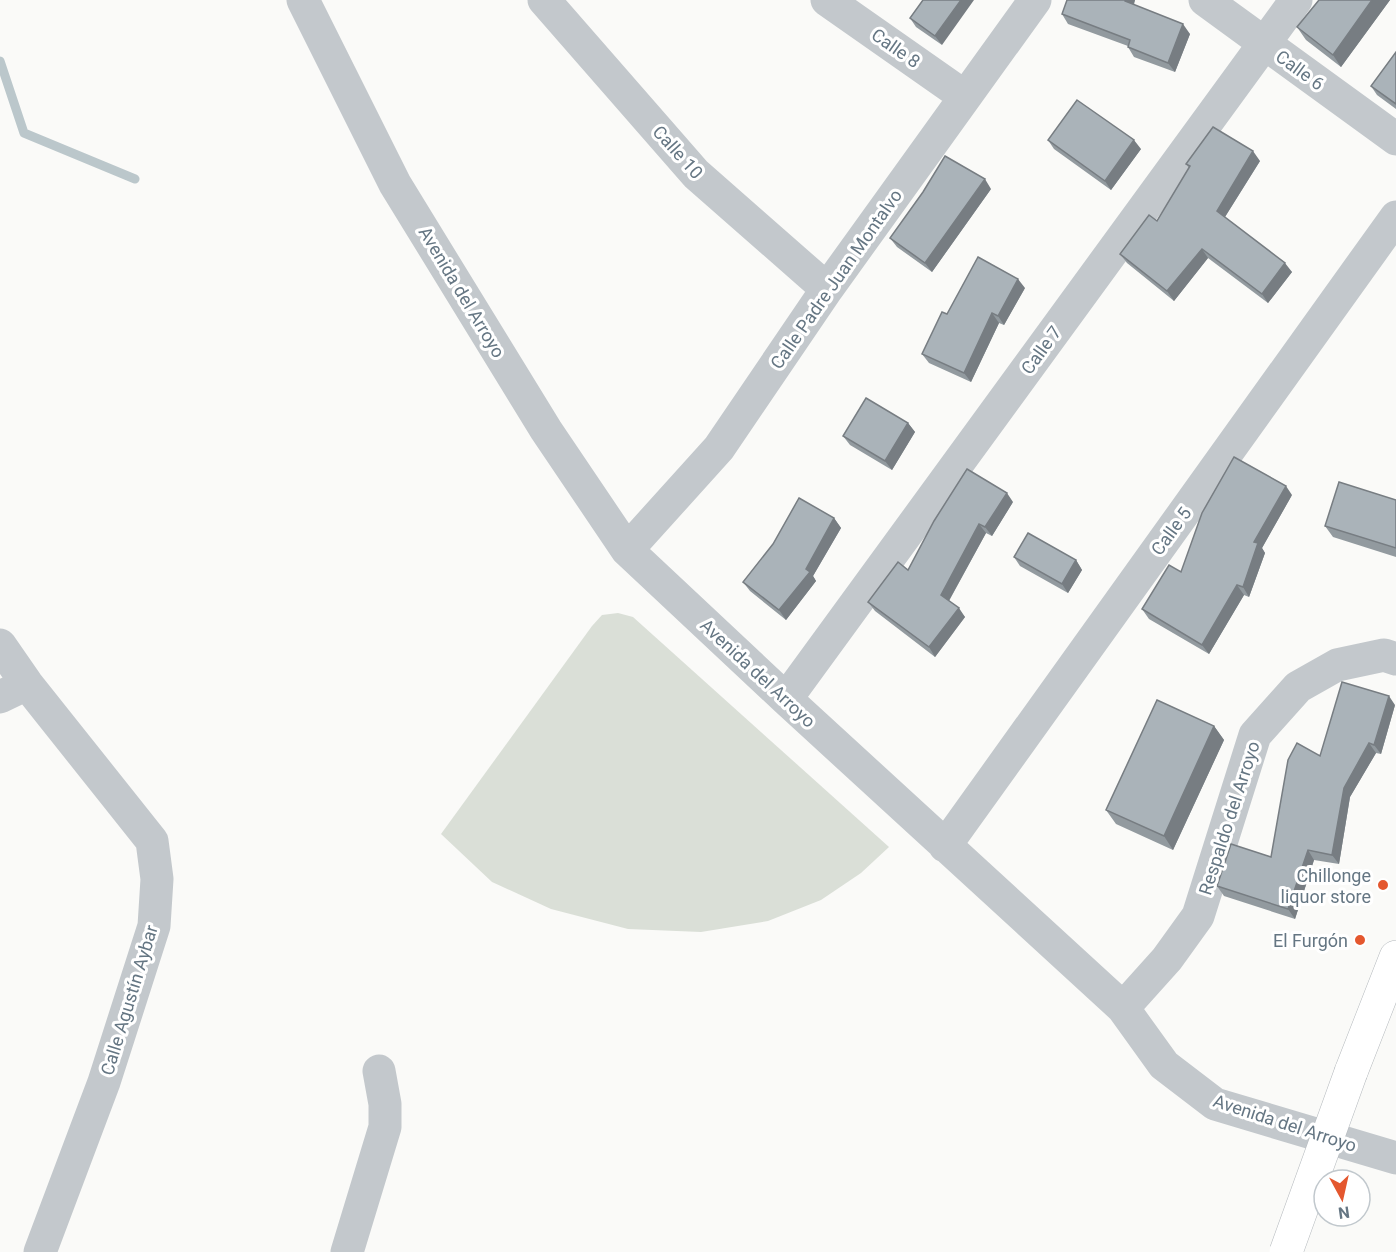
<svg xmlns="http://www.w3.org/2000/svg" width="1396" height="1252" font-family="Roboto,sans-serif">
	<rect width="100%" height="100%" fill="#fafaf8"/>
	<path fill="#dadfd7" d="M618 613 633 617 889 847 861 873 821 900 768 921 701 932 628 929 551 909 492 882 441 834 592 626 602 615Z"/>
	<g fill="none" stroke-linecap="round" stroke-linejoin="round">
		<path stroke="#bbc7cb" stroke-width="9" d="M0 61 24 133 135 179"/>
		<g stroke="#b5babe" stroke-width="34">
			<path id="major" d="M1351 1072 1396 957"/>
		</g>
		<path stroke="#c3c8cc" stroke-width="33" d="M303 0 395 184 546 430 627 550 786 699 1123 1008 1164 1065 1215 1104 1396 1158
			M544 0 696 174 827 289
			M827 0 964 96
			M1205 0 1396 139
			M627 550 719 448 827 289 1035 0
			M0 645 27 684 152 841 157 879 154 926 104 1082 40 1252
			M0 697 27 684
			M786 699 1296 0
			M945 846 1396 217
			M1123 1008 1167 959 1198 916 1255 735 1298 687 1337 665 1384 655 1396 659
			M347 1252 385 1127V1104L379 1071"/>
		<use href="#major" stroke="#fff" stroke-width="33"/>
		<g stroke="#b5babe" stroke-width="34" stroke-linecap="butt">
			<path id="major-bridge" d="M1286 1252 1351 1072"/>
		</g>
		<use href="#major-bridge" stroke="#fff" stroke-width="33"/>
	</g>
	<path fill="#929a9f" d="M923 0 942 45 916 27 910 18Z
		M1067 0H1135L1134 5 1190 34 1175 72 1134 57 1128 47V46L1068 24 1062 14Z
		M1319 0H1390L1341 67 1306 40 1297 27Z
		M1396 52V109L1377 95 1371 86Z
		M1048 140 1141 149 1111 190 1054 149Z
		M1260 161 1225 217 1292 272 1268 303 1208 258 1174 301 1127 263 1120 254 1157 221 1189 168 1186 164Z
		M991 189 932 272 897 247 890 238Z
		M1025 288 1004 325 999 323 971 382 929 363 922 354 947 314Z
		M908 423 915 432 892 470 850 445 843 436Z
		M1292 495 1262 548 1265 553 1249 597 1244 595 1209 654 1149 619 1142 609 1181 572Z
		M1396 500V557L1333 537 1325 526Z
		M1013 502 992 536 986 533 949 601 965 617 935 657 875 611 868 602 908 570Z
		M834 518 841 528 813 576 816 581 786 620 750 591 743 582Z
		M1014 557 1076 560 1082 570 1068 593 1020 566Z
		M1395 705 1381 754 1376 753 1350 797 1339 864 1314 860 1295 919 1224 896 1217 886 1271 857 1320 756Z
		M1214 726 1224 740 1173 850 1116 824 1106 810Z"/>
	<path fill="#777d82" d="M961 0H974L942 45 935 36Z
		M1125 0H1135L1131 11 1125 1Z
		M1372 0H1390L1341 67 1333 55Z
		M1183 24 1190 34 1175 72 1168 63Z
		M1134 140 1141 149 1111 190 1105 181Z
		M1253 151 1260 161 1223 220 1217 211Z
		M985 179 991 189 932 272 925 263Z
		M1202 249 1208 258 1174 301 1167 291Z
		M1285 263 1292 272 1268 303 1262 294Z
		M1018 279 1025 288 1004 325 998 316Z
		M992 313 999 323 971 382 964 373Z
		M908 423 915 432 892 470 885 461Z
		M1286 486 1292 495 1262 548 1265 553 1249 597 1243 587 1254 542Z
		M1007 493 1013 502 992 536 985 527Z
		M834 518 841 528 813 576 816 581 786 620 779 610 806 569Z
		M979 524 986 533 947 604 941 595Z
		M1076 560 1082 570 1068 593 1062 584Z
		M1237 585 1244 595 1209 654 1202 645Z
		M959 608 965 617 935 657 929 647Z
		M1389 696 1395 705 1381 754 1374 745Z
		M1214 726 1224 740 1173 850 1164 836Z
		M1369 743 1376 753 1350 797 1339 864 1332 855 1344 788Z
		M1308 850 1314 860 1295 919 1288 909Z"/>
	<path fill="#aab3b9" stroke="#777d82" stroke-width="1.5" d="M923 0H961L935 36 910 18Z
		M1067 0H1125V1L1183 24 1168 63 1128 47 1130 40 1062 14Z
		M1319 0H1372L1333 55 1297 27Z
		M1396 52V104L1371 86Z
		M1077 100 1134 140 1105 181 1048 140Z
		M1213 127 1253 151 1217 211 1285 263 1262 294 1202 249 1167 291 1120 254 1149 215 1157 221 1190 166 1186 164Z
		M945 156 985 179 925 263 890 238 923 192Z
		M978 257 1018 279 998 316 992 313 964 373 922 354 942 312 947 314Z
		M866 398 908 423 885 461 843 436Z
		M1234 457 1286 486 1254 542 1258 543 1243 587 1237 585 1202 645 1142 609 1169 565 1181 572 1202 513Z
		M967 469 1007 493 985 527 979 524 941 595 959 608 929 647 868 602 898 562 908 570 934 521Z
		M1339 482 1396 500V548L1325 526Z
		M799 498 834 518 806 569 810 572 779 610 743 582 773 544Z
		M1028 533 1076 560 1062 584 1014 557Z
		M1342 682 1389 696 1374 745 1369 743 1344 788 1332 855 1308 850 1288 909 1217 886 1231 844 1271 857 1288 760 1297 743 1320 756Z
		M1157 700 1214 726 1164 836 1106 810Z"/>
	<g fill="#e4572e" stroke="#fff" stroke-width="2">
		<circle cx="1383" cy="885" r="6"/>
		<circle cx="1360" cy="940" r="6"/>
	</g>
	<g text-anchor="middle" dominant-baseline="central" stroke-width="6" stroke-linejoin="round" paint-order="stroke">
		<g font-size="18" fill="#657683" stroke="#fff">
			<text transform="translate(896 48) rotate(35)">Calle 8</text>
			<text transform="translate(1300 70) rotate(36)">Calle 6</text>
			<text transform="translate(678 152) rotate(48)">Calle 10</text>
			<text transform="translate(836 279) rotate(-55)">Calle Padre Juan Montalvo</text>
			<text transform="translate(462 292) rotate(59)">Avenida del Arroyo</text>
			<text transform="translate(1041 350) rotate(-54)">Calle 7</text>
			<text transform="translate(1171 531) rotate(-54)">Calle 5</text>
			<text transform="translate(758 673) rotate(43)">Avenida del Arroyo</text>
			<text transform="translate(1229 818) rotate(-72)">Respaldo del Arroyo</text>
			<text transform="translate(129 1000) rotate(-73)">Calle Agustín Aybar</text>
			<text transform="translate(1285 1123) rotate(18)">Avenida del Arroyo</text>
		</g>
		<g font-size="18" fill="#657683" stroke="#fff" text-anchor="end">
			<text x="1371" y="875">Chillonge<tspan x="1371" dy="21">liquor store</tspan></text>
			<text x="1348" y="940">El Furgón</text>
		</g>
	</g>
	<g transform="translate(1342 1198) rotate(172)"><circle r="28" fill="#ffffff" stroke="#c1c8cd" stroke-width="1.5"/>
	<path d="M0-4.5L10 22L0 15L-10 22Z" fill="#e4572e"/>
	<text y="-9" font-size="16" font-weight="bold" text-anchor="middle" fill="#657683">N</text>
	</g>
</svg>
